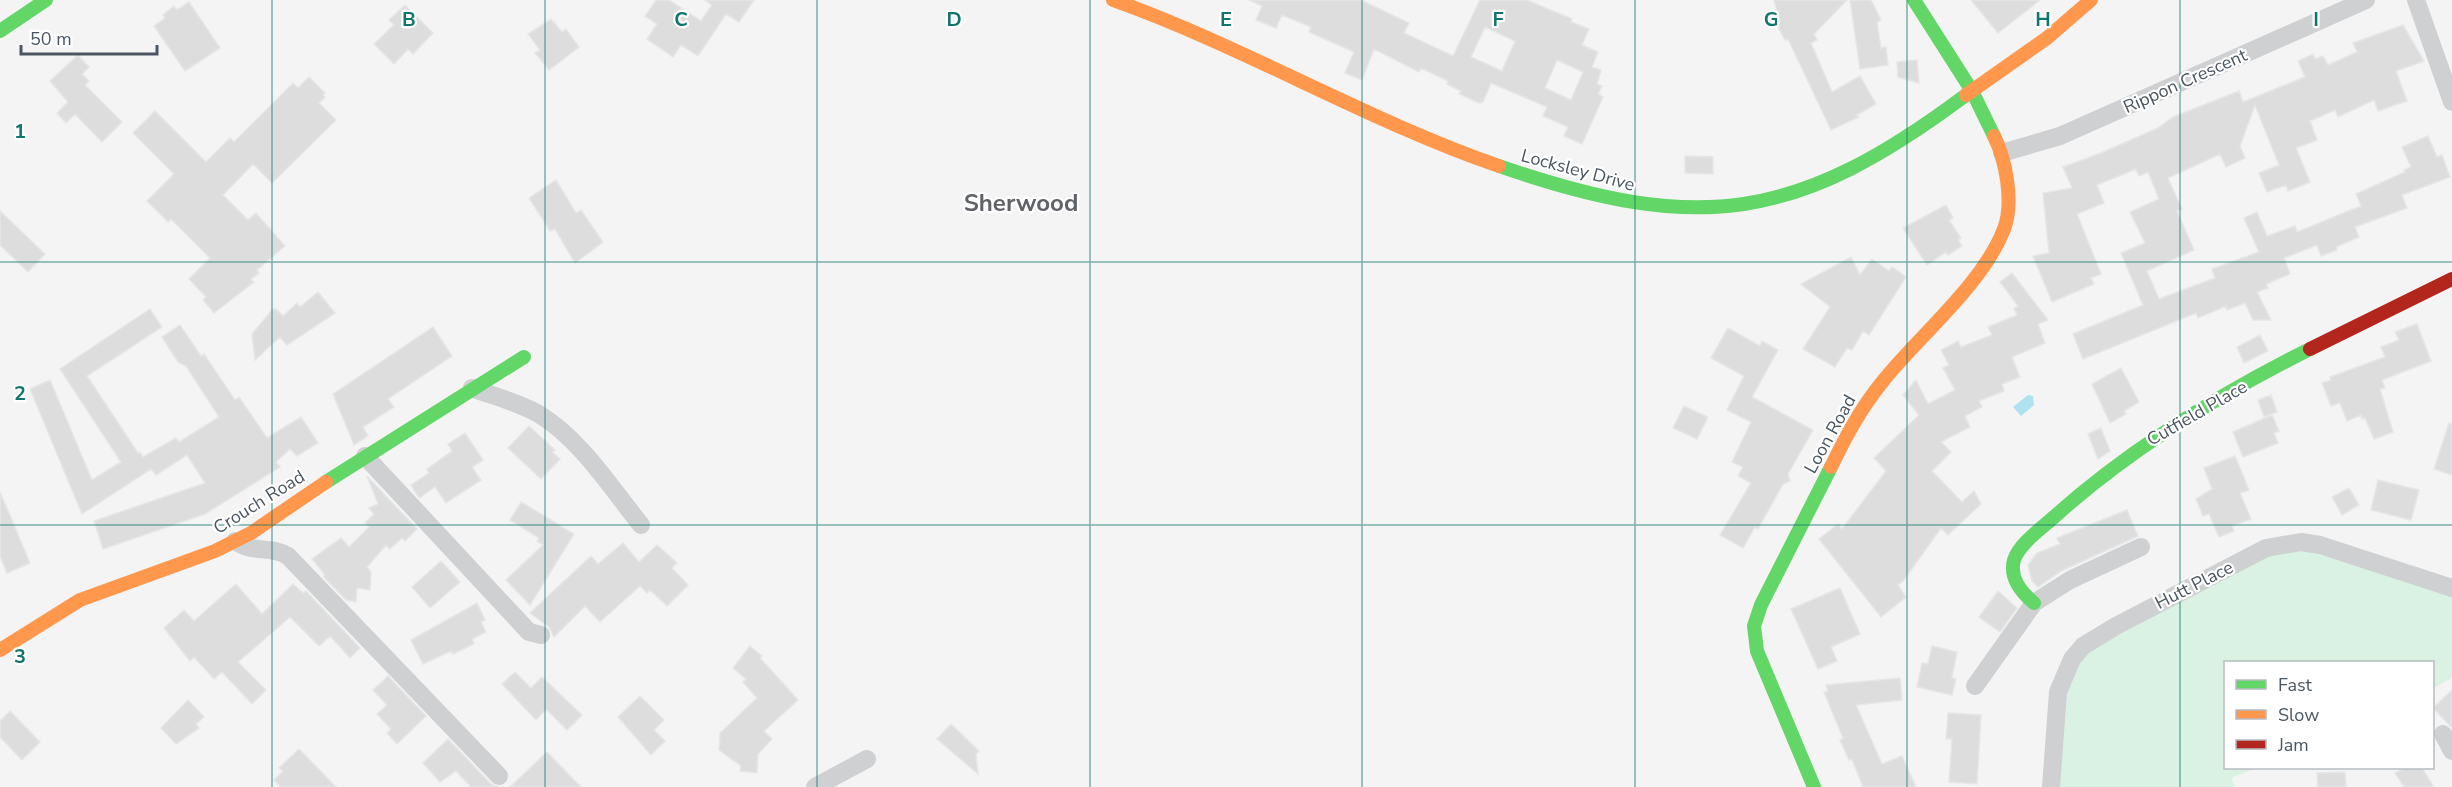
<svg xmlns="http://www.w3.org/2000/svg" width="2452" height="787" font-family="'Nunito Sans',sans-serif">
	<rect width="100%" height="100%" fill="#f4f4f4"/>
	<path fill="#d9f2e3" d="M2304 550 2452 594V678L2433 688 2432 662H2226V768H2256L2231 778 2235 787H2057L2065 677 2077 658 2247 565 2278 552Z"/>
	<path fill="#aee2f0" d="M2028 395 2033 396 2034 405 2021 416 2013 407Z"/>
	<path fill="#ddddde" stroke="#e5e6e7" stroke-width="1.5" fill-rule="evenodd" d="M656 0H669L701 21 712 5 705 0H754L739 22 726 14 698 56 681 45 673 57 647 39 657 24 645 16Z
		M1249 0H1361L1409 23 1404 33 1453 56 1480 0H1527L1572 19 1571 22 1589 29 1582 45 1598 52 1592 67 1601 70 1597 84 1602 86 1598 94 1603 97 1582 144 1564 136 1568 127 1543 116 1547 107 1491 83 1483 102 1479 103 1459 94 1461 91 1447 84 1448 81 1421 68 1419 72 1374 49 1362 80 1345 73 1354 52 1309 32 1311 27 1282 15 1276 28 1256 20 1262 6ZM1485 27 1515 41 1502 71 1471 57ZM1557 60 1583 72 1571 100 1545 88Z
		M1774 0H1847L1814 34 1817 40 1811 43 1832 92 1860 76 1876 104 1857 115 1859 117 1831 130 1788 39 1785 40 1775 21 1779 19Z
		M1850 0H1871L1881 20 1877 22 1881 48 1886 47 1888 65 1860 69Z
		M1971 0H2040L1998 33Z
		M189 2 220 48 185 71 154 26 165 18 163 15 174 6 177 10Z
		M405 5 433 33 413 54 408 49 394 64 374 44 394 25 389 20Z
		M551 19 562 32 566 29 579 47 549 70 535 53 540 50 528 34Z
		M2403 25 2424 61 2396 71 2407 101 2378 111 2374 100 2338 117 2335 110 2310 121 2317 140 2296 148 2310 182 2288 191 2286 185 2267 192 2259 173 2279 165 2255 105 2240 146 2245 158 2226 167 2220 154 2168 178 2182 209 2177 211 2194 250 2147 271 2159 299 2215 278 2212 269 2259 252 2244 218 2257 212 2267 236 2295 226 2297 232 2361 206 2356 194 2405 172 2404 170 2411 167 2402 147 2428 136 2437 157 2442 155 2450 177 2402 195 2407 208 2355 227 2359 237 2336 247 2337 250 2321 256 2317 245 2284 258 2290 274 2266 284 2268 288 2257 292 2271 320H2253L2245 303 2227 310 2226 306 2198 318 2196 313 2083 359 2073 334 2143 305 2121 253 2145 243 2130 212 2159 199 2148 172 2139 176 2136 169 2097 185 2104 203 2077 214 2101 274 2091 278 2094 284 2052 302 2033 256 2049 253 2043 193 2072 188 2063 167 2101 153 2158 128 2173 117 2239 91 2243 102 2305 77 2298 61 2313 54 2315 59 2323 56 2328 65 2357 52 2353 43Z
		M78 55 89 67 82 74 89 81 85 85 122 122 102 142 75 114 66 123 57 113 68 102 50 81Z
		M1917 60 1919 83 1898 77 1897 62Z
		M309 77 325 93 323 95 325 97 319 103 336 120 272 183 253 164 223 195 248 220 256 213 285 246 257 270 259 273 251 279 254 282 214 313 203 300 206 297 189 279 210 258 171 219 168 222 147 201 174 174 133 133 155 111 206 162 230 138 234 142 293 83 298 88Z
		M1685 156 1713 157V174L1685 173Z
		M556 180 576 213 581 210 603 242 575 263 555 229 550 231 529 198Z
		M1946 205 1953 218 1949 220 1961 238 1958 240 1962 246 1948 255 1946 252 1927 265 1903 228Z
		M0 211 45 254 28 272 0 245Z
		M1851 257 1860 275 1872 259 1889 271 1892 267 1906 277 1869 335 1863 331 1852 350 1847 348 1835 367 1803 349 1830 307 1801 284Z
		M2012 273 2048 320 2038 324 2045 343 2012 357 2020 377 2002 384 2004 391 1979 401 1982 407 1965 416 1970 427 1941 442 1951 452 1932 471 1962 502 1974 491 1981 504 1948 535 1941 528 1904 580 1898 585 1906 597 1881 617 1819 539 1838 524 1842 529 1886 471 1874 458 1919 415 1903 395 1916 380 1928 404 1955 390 1943 368 1949 365 1941 350 1958 341 1961 347 1992 335 1988 327 2017 315 2014 308 2018 306 2000 282Z
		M318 292 335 313 287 345 280 337 255 360 252 334 272 310 276 309 283 316 297 303 300 307Z
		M150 309 162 327 87 376 138 453 140 452 143 457 176 438 179 442 219 417 186 366 178 362 162 337 180 325 201 356 204 354 235 400 239 397 267 438 301 417 318 443 297 456 290 449 276 462 280 467 205 514 103 549 94 521 205 483 187 455 156 475 151 469 82 514 30 389 50 380 92 480 121 462 60 369Z
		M2417 324 2431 361 2382 380 2385 388 2380 389 2393 432 2374 439 2365 418 2362 419 2361 415 2347 421 2340 403 2331 406 2322 383 2331 380 2330 377 2385 357 2381 347 2399 340 2395 332Z
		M433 327 452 356 388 399 394 407 363 427 368 436 354 445 333 394Z
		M1728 328 1760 346 1762 341 1778 350 1752 397 1813 430 1788 474 1790 481 1783 484 1758 529 1755 527 1743 548 1720 535 1751 483 1738 476 1743 467 1732 462 1751 422 1727 410 1744 376 1711 358Z
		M2260 335 2268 351 2244 363 2237 347Z
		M2121 368 2139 402 2124 411 2126 414 2110 423 2092 384Z
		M2271 395 2277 412 2264 417 2258 400Z
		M1684 406 1708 417 1697 439 1673 428Z
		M2272 415 2279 431 2274 433 2278 443 2243 457 2233 432Z
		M2449 423 2452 424V475L2434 469Z
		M529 426 555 450 552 452 560 459 541 479 508 448Z
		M2101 428 2110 451 2098 459 2088 434Z
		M465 433 483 460 472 467 481 480 446 503 435 487 419 498 411 485 429 473 427 469 452 451 448 444Z
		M2235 456 2249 490 2240 493 2251 519 2232 526 2234 531 2219 537 2209 514 2203 516 2196 499 2212 489 2204 468Z
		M367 476 417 529 405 541 402 538 390 549 386 545 367 567 371 572 370 590 357 588 356 602 346 600 323 576 325 575 312 559 341 538 349 547 369 527 365 523 374 514 369 508 378 504Z
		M2378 480 2419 490 2411 520 2371 510Z
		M2349 488 2359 505 2342 515 2332 497Z
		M0 492 30 563 7 573 0 556Z
		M521 502 574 534 530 605 506 580 543 545 537 541 539 538 510 520Z
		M2127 510 2138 536 2061 571 2038 587 2032 581 2028 565 2037 553 2060 544 2057 538Z
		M623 543 639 562 657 545 677 563 672 568 688 585 667 606 650 590 647 593 640 586 600 622 585 606 554 637 549 627 530 613 591 556 598 564Z
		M441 561 460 582 430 608 412 587Z
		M236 584 262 614 293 584 303 593 306 591 360 648 350 658 330 636 319 646 290 617 238 662 266 690 252 704 222 672 214 679 194 657 190 661 164 628 184 610 194 621Z
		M1840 588 1860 634 1831 647 1837 661 1818 669 1791 609Z
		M1998 591 2017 608 2000 632 1979 617Z
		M477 603 485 620 481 622 486 632 472 639 474 644 453 654 451 651 423 664 411 640Z
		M750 646 762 656 760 658 798 700 764 731 772 739 758 754 757 773 740 771 741 766 719 750 720 733 757 698 743 682 746 679 733 668Z
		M1932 646 1957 652 1952 678 1956 679 1952 695 1917 687 1922 663 1928 664Z
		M515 672 531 688 542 677 582 715 567 730 546 709 536 720 502 684Z
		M388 676 426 716 397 744 387 733 391 729 377 714 387 705 373 690Z
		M1900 678 1902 700 1856 705 1882 764 1902 756 1916 787H1863L1852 759 1849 760 1840 740 1843 738 1824 692 1828 691 1826 685Z
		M2452 690V728L2433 708Z
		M640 696 664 720 654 730 665 741 651 755 618 717Z
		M188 700 204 717 196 724 199 728 176 744 161 728Z
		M10 711 40 742 22 760 0 737V721Z
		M1948 713 1981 715 1977 784 1949 782 1952 739H1946Z
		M951 724 979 751 976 754 978 774 937 739Z
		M448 739 491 784 498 787H471L456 771 440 782 423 763Z
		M299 749 336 787H281L274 780 283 771 279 768Z
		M547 752 581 787H510Z
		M2405 768H2422L2434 787H2404L2395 773Z
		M2345 772 2346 787H2318L2317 773Z"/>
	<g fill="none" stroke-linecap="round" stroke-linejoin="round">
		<path stroke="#ced0d2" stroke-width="18" d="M2416 0 2452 102
			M2002 153 2060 136 2366 0
			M472 388C493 396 517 402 537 413 580 438 611 488 641 525
			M365 456 529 632 541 635
			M235 541C254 554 270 545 288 556L499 776
			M1975 686 2034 603 2070 580 2141 547
			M2443 734 2452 751
			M815 787 867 759
			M2051 787 2058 692 2072 659 2083 646 2116 626 2266 548 2301 542 2320 545 2452 588"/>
		<path stroke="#63d668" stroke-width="14" d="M1914 0 1972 91 1994 136
			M0 31 46 0
			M1499 166C1699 235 1796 222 1966 95
			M326 482 524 357
			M2034 603C2021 592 2009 578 2014 560 2020 543 2041 529 2054 517 2131 448 2218 395 2310 349
			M1814 787 1757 651 1754 626 1761 605 1831 467"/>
		<path stroke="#ff974d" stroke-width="14" d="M1113 0C1245 47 1366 120 1499 166
			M1966 95 2047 38 2091 0
			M1831 467C1846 436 1861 408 1883 381 1920 335 1983 284 2004 229 2014 203 2006 160 1994 136
			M0 650 80 600 215 551 251 533 326 482"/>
		<path stroke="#b3261e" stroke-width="14" d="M2310 349 2452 279"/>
	</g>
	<path fill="none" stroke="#0f766e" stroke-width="1.5" stroke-opacity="0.55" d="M272 0V787M545 0V787M817 0V787M1090 0V787M1362 0V787M1635 0V787M1907 0V787M2180 0V787M0 262H2452M0 525H2452"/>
	<g text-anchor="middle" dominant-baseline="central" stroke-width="4.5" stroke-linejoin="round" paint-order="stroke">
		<g font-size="18" fill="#4a5661" stroke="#fff">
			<text transform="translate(2185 81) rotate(-24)">Rippon Crescent</text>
			<text transform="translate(1578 170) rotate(15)">Locksley Drive</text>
			<text transform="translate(2197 413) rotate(-30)">Cutfield Place</text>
			<text transform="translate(1830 434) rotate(-61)">Loon Road</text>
			<text transform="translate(259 502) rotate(-32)">Crouch Road</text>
			<text transform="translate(2194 585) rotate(-27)">Hutt Place</text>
		</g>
		<g font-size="24" font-weight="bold" fill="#5f6368" stroke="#fff">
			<text x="1021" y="203">Sherwood</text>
		</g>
	</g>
	<g font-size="20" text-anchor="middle" font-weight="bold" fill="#0f766e" stroke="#fff" stroke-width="4.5" stroke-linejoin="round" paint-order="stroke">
		<text x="409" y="26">B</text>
		<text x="681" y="26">C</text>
		<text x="954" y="26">D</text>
		<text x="1226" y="26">E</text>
		<text x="1498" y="26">F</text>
		<text x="1771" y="26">G</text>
		<text x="2043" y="26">H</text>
		<text x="2316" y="26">I</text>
		<text x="20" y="138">1</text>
		<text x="20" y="400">2</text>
		<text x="20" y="663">3</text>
	</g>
	<rect x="2224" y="661" width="210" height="108" fill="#ffffff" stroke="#b7bbc0" stroke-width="1.5"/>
	<rect x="2236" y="680" width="30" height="9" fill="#63d668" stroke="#b7bbc0" stroke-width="1.5"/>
	<text x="2278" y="691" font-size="18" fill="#4a5661">Fast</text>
	<rect x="2236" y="710" width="30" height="9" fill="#ff974d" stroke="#b7bbc0" stroke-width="1.5"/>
	<text x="2278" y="721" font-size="18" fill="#4a5661">Slow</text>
	<rect x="2236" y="740" width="30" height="9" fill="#b3261e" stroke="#b7bbc0" stroke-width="1.5"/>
	<text x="2278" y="751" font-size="18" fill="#4a5661">Jam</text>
	<path d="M21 45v9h136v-9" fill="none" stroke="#4a5661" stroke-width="3"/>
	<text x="30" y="45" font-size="18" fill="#4a5661" stroke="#ffffff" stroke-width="4.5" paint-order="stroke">50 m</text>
</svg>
